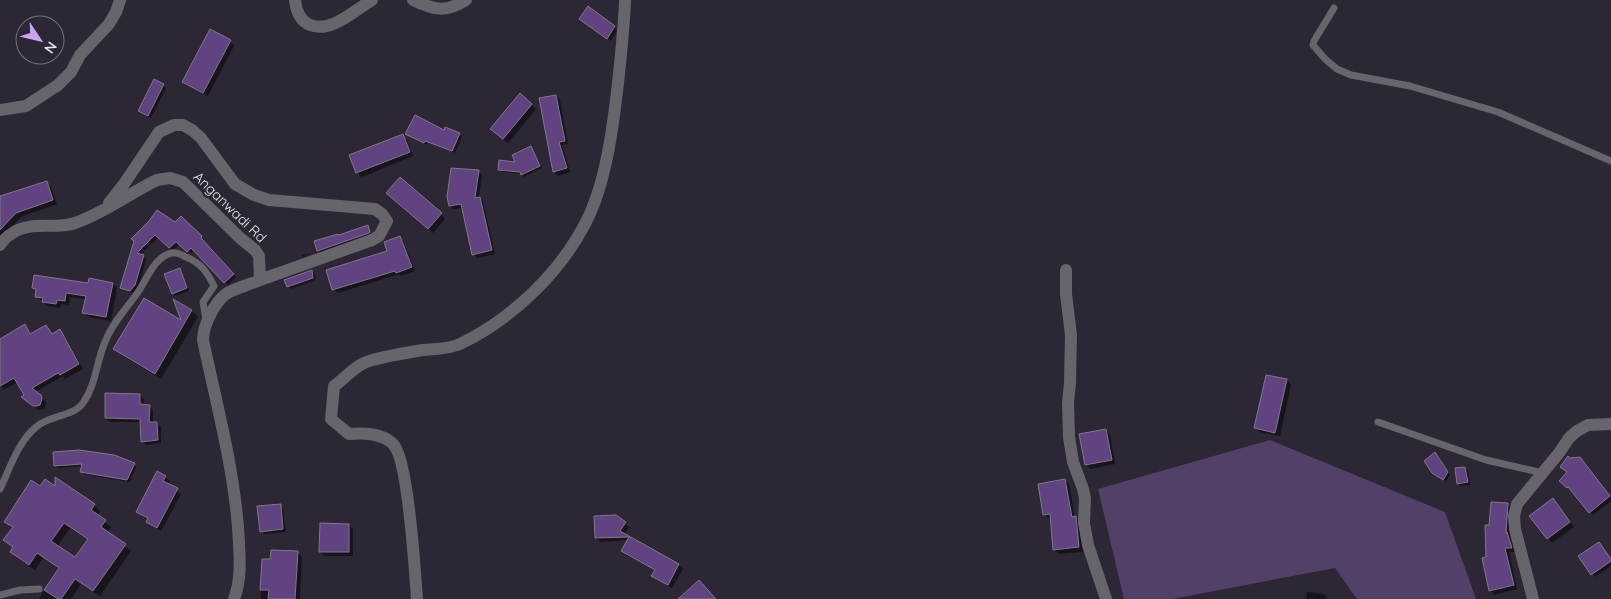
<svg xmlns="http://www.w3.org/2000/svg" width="1611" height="599" font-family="Quicksand,sans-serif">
	<rect width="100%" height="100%" fill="#2c2635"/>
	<path fill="#534069" d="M1270 440 1445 512 1476 599H1357L1335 568 1172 599H1124L1098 489Z"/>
	<path fill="#0007" fill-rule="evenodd" d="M589 8 617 30 611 41 584 22Z
		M230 41 234 46 208 96 188 86 184 82Z
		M163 85 166 88 151 118 143 114 140 111Z
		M520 95 536 109 508 143 496 133Z
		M556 96 560 100 568 144 562 145 570 172 558 176 555 172 541 99Z
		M445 131 458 134 451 151 428 142 427 145 407 134Z
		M460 135 462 137 455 153 453 152Z
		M403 136 407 140 413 156 362 177 357 172Z
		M531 148 542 168 524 177 522 174 502 172 500 169 517 164Z
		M478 172 482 175 479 197 483 202 495 254 477 258 474 254 463 208 454 209 450 206Z
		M47 182 51 187 57 204 21 217 0 239V197Z
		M392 197 441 214 445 219 433 233Z
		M181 217 204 240 203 241 236 277 228 285 194 250 191 253 180 244 173 250 159 237 140 255 146 259 138 288 133 293 125 290 122 288 135 240 175 224Z
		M371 233 372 235 321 253 320 251Z
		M399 237 403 241 415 271 401 276 399 274 338 293 334 289 389 252Z
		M310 254 303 257 302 256V255Z
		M179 269 182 272 189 291 175 296 173 293Z
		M312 271 315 274V280L291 289 288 286Z
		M113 284 117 288 111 321 88 317 84 312 86 299 70 297 69 305 61 304 60 308 48 306 36 296 37 291 33 288Z
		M176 302 192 311 198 317 161 379 121 355 115 349 184 322Z
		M25 326 31 335 46 326 53 335 59 331 64 335 83 369 65 379 63 376 35 392 45 401 46 404 44 409 38 410 27 401 18 382 4 390 0 385V340Z
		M1287 380 1291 385 1280 436 1260 432 1256 428Z
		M140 395 144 399 143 405 150 406 153 410V423H157L161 427V443L146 445 142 441 141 422H110L106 418Z
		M1106 430 1110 435 1115 464 1090 469 1086 464Z
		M54 453 134 464 136 467 130 482 84 474 81 472 83 466 58 468 55 466Z
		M1438 456 1450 475 1446 481 1436 475Z
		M1583 462 1611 498V501L1593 515 1561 481 1568 473Z
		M1465 468 1468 471 1470 485 1461 486 1458 484Z
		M165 477 170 481 168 485 181 494 161 531 152 526 147 522 149 520 137 512Z
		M56 480 94 505 100 511 97 516 111 527 107 533 131 551 100 596 81 584 71 599H39L59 569 43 558 35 570 17 558 11 552 14 548 5 540 13 528 6 521 41 488H57ZM70 528 89 540 76 559 57 547Z
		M1065 480 1069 485 1075 517 1080 522 1083 552 1059 554 1054 550 1051 518 1049 519 1045 514Z
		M1507 504 1512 508 1510 536 1515 552H1509L1517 589 1494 595 1490 590 1487 558 1490 526Z
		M1557 504 1574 527 1552 543 1531 516Z
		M280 505 283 508 286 532 264 534 261 531Z
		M616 517 629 527 624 535 679 565 683 569 672 588 653 576 656 571 626 555 622 551 628 540 600 542 596 538Z
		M349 525 353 529V556H325L320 552Z
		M297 552 302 557 300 599H261L263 560 272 561Z
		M1580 557 1611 559V566L1595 577Z
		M1307 592 1324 594 1327 597 1326 599H1306Z"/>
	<path fill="#614381" stroke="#7f788a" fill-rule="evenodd" d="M588 6 615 26 607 39 579 19Z
		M210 29 231 40 203 93 182 82Z
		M154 79 164 84 148 116 138 111Z
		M520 93 532 104 503 139 490 129Z
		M556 95 565 141 559 142 567 168 553 172 539 98Z
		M415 115 444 130 445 127 460 133 452 151 425 141 424 143 405 134Z
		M403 134 410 152 356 173 349 155Z
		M531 146 540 166 521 175 520 172 498 170 499 160 515 162 512 155Z
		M451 168 479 170 475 198 480 197 492 250 472 255 461 204 449 206 447 197Z
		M400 177 442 213 428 229 386 193Z
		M47 181 53 200 16 213 0 230V196Z
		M157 210 175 222 181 216 202 236 201 238 234 274 224 283 191 248 187 252 176 242 169 248 155 235 137 253 144 255 135 285 130 291 120 288 134 241 131 239 149 221Z
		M368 225 370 232 369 233 317 251 314 241 338 234 339 235Z
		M400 236 412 267 396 273 395 271 332 290 326 270 387 251 384 242Z
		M180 268 187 288 172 294 164 274Z
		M312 270 313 278 287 287 284 280Z
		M34 275 88 283 89 278 113 283 106 317 82 313 86 296 66 293 65 301 57 300 56 304 42 302 43 298 35 297 36 289 32 288Z
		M144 298 181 320 173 299 192 310 155 374 113 349Z
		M25 324 30 334 46 325 52 334 60 329 79 364 60 375 58 373 32 388 41 395 42 399 40 405 37 406H33L21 397 24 395 14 378 0 386V339Z
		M1266 375 1287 379 1275 433 1254 428Z
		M105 393 140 394V404L150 405 149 422H157L158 440 141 442 140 419 105 418Z
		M1106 429 1112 460 1085 465 1079 434Z
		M79 450 114 455 135 463 127 480 80 472 82 464 54 466 53 452Z
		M1435 452 1448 472 1443 480 1432 473 1424 461Z
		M1568 456 1570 458 1580 457 1610 496 1589 513 1568 487 1567 488 1559 481 1567 472 1560 467Z
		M1465 467 1468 482 1457 484 1455 468Z
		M157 471 166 476 163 481 178 488 157 528 146 522 148 518 136 512Z
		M55 477 95 504 91 510 106 520 101 527 126 544 93 591 75 579 61 599H58L44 590 59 568 37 553 29 565 10 552 13 547 3 540 13 527 4 522 31 480 40 486 45 479 55 486ZM64 523 88 539 75 557 51 541Z
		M1065 479 1072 517 1076 516 1079 547 1053 550 1050 514 1043 515 1038 484Z
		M1553 498 1570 522 1547 539 1529 516Z
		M1491 502 1508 503 1506 533 1507 532 1512 548H1505L1514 585 1489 591 1482 558 1486 557 1485 525H1489Z
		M281 504 283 529 260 532 257 506Z
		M616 515 626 522 620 531 679 564 668 585 651 576 655 570 621 551 629 537 595 538 594 516Z
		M320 523 349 524V552H319Z
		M1599 542 1611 559V561L1591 575 1578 556Z
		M271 550 298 551 295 599H268L269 590H260L262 559H270Z
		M699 580 716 599H678Z"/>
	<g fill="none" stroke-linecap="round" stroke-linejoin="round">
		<path stroke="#67646c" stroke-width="7" d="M1334 8 1314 41 1313 45 1325 59 1337 69 1351 75 1410 86 1498 112 1611 161
			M1378 422 1486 460 1543 473
			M0 489C10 468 18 442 36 427 49 415 73 417 83 403 96 385 96 363 105 342 112 324 125 310 136 295 146 282 154 256 172 253 177 252 182 255 186 257 201 263 207 272 214 286L203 302 206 320
			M0 595 20 590 39 589"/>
		<path stroke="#67646c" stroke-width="12" d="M295 0C296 9 299 19 308 24 330 35 353 11 372 0
			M413 0C434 10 446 13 466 0
			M0 110 26 106 58 85 71 72 80 55 109 24 116 12 120 0
			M109 203 124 184 159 132 174 125H183L192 130 201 138 235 184 254 195 269 200 375 209 382 214 387 221 379 236 372 240 260 280
			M0 245C3 241 7 236 11 234 30 220 54 230 75 223 104 213 130 193 157 180L170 178 183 182 240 238 255 250 259 256 260 280C249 285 235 288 226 294 214 303 203 326 203 340 217 407 236 475 239 543 240 562 241 581 234 599
			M1066 270V294L1071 335 1070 383 1068 403 1069 437 1073 462 1083 489 1085 498 1084 523 1088 545 1106 599
			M417 599C415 572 408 458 393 444 382 433 364 433 349 434L331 419 334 386C344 379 353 368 364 363 374 358 411 352 423 350 434 349 450 349 460 344 512 319 560 273 586 222 606 183 613 127 618 83 621 55 624 28 625 0"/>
		<path stroke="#67646c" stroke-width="12" d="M1533 599 1515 529 1514 516 1517 504 1559 453 1569 438 1577 431 1588 425 1611 424"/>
	</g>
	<g text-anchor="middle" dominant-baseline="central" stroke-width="5" stroke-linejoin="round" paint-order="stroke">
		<g font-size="14" fill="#e9e5ef" stroke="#2c2635">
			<text transform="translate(230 207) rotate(44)">Anganwadi Rd</text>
		</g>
	</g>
	<g transform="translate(40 40) rotate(125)"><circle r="24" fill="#2c2635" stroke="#78727f"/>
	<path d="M0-4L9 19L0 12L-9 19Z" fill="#c7a6ef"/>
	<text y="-8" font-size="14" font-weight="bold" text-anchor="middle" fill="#e9e5ef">N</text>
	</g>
</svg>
